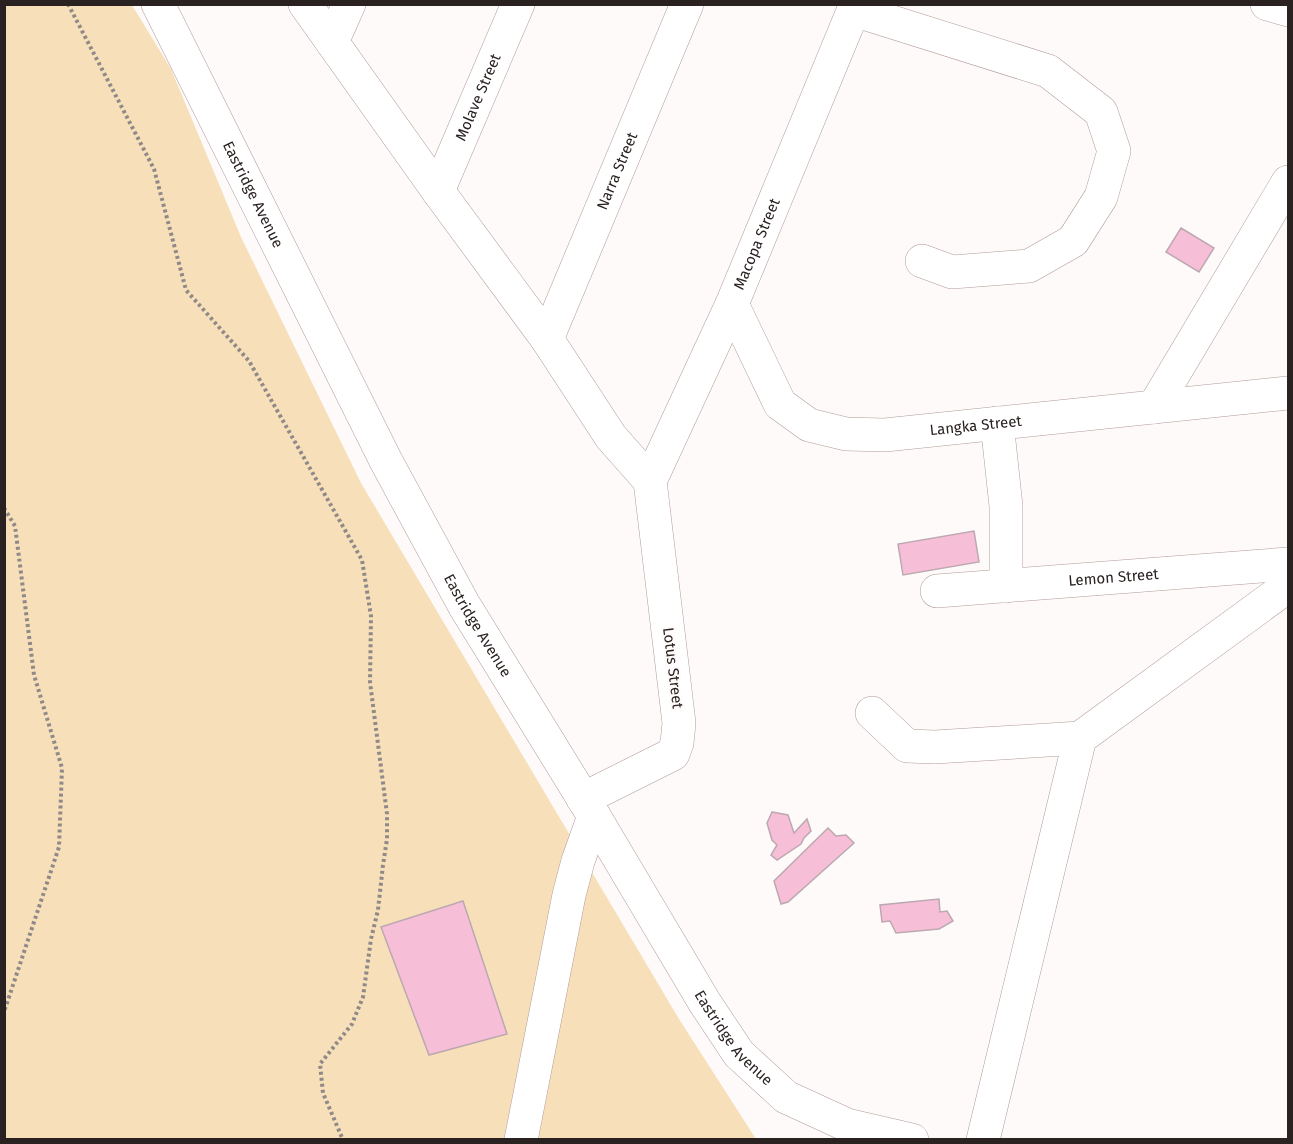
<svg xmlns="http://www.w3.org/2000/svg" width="1293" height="1144" font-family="'Fira Sans',sans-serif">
	<rect width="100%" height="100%" fill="#fefaf9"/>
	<path fill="#f7e0b9" d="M5 5H132L171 69 241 237 361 483 679 1019 756 1139 5 1140Z"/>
	<path fill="#f7bfd7" stroke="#bca8b0" stroke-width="1.5" d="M1181 228 1214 248 1199 272 1166 252Z
		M974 531 979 562 903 575 898 544Z
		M772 812 788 815 794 833 807 819 811 831 804 838 801 844 777 860 771 855 777 845 772 840 767 823Z
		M828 828 836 836 846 835 854 843 788 902 781 904 774 881Z
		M939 899 940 912 947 911 953 921 939 929 896 933 890 921 882 922 880 905Z
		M463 901 507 1034 429 1055 381 927Z"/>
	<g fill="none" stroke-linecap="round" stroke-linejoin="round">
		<g stroke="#b19b9a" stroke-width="34">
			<g id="minor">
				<path id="s1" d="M158 4 386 461 464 605 594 816 705 1003 739 1054 786 1097 847 1125 912 1140"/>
				<path d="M305 4 438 191 547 339 611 437 650 481"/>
				<path d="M1267 4 1288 10"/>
				<path d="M854 10 1048 71 1101 112 1114 151 1101 197 1073 241 1029 266 952 272 922 261"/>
				<path d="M332 42 349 4"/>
				<path id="s2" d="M438 191 518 4"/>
				<path id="s3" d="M732 304 780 404 809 425 846 434 885 435 1288 393"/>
				<path id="s4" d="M547 339 687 4"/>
				<path d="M1154 407 1288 182"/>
				<path d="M997 423 1006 506V586"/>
				<path id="s5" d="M650 481 732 304 856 4"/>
				<path id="s6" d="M937 591 1288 564"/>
				<path d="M872 713 907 746 935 747 1080 738"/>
				<path d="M583 799 673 754 677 743 679 723 650 481"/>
				<path d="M521 1140 569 895 578 861 594 816"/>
				<path d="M983 1140 1080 738 1288 586"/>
			</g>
		</g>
		<path stroke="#8f8988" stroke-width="4" stroke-dasharray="3 3" stroke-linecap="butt" d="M68 4 154 169 186 290 249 361 362 560 371 616 370 682 387 814V839L383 865 378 910 371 939 363 997 352 1024 320 1064 323 1093 343 1140
			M4 508 15 526 34 675 62 768 59 847 4 1012"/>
		<use href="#minor" stroke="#fff" stroke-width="33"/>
	</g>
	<g text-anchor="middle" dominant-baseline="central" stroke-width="4.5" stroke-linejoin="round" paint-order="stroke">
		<g font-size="15" fill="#2a2221" stroke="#fefaf9">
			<text stroke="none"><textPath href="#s2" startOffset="102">Molave Street</textPath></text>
			<text stroke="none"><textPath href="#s4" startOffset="182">Narra Street</textPath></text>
			<text stroke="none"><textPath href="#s1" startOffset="213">Eastridge Avenue</textPath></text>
			<text stroke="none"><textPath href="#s5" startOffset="260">Macopa Street</textPath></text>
			<text stroke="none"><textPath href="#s3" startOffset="315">Langka Street</textPath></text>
			<text stroke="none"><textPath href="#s6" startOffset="177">Lemon Street</textPath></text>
			<text stroke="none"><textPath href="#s1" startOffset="699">Eastridge Avenue</textPath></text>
			<text transform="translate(673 668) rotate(83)">Lotus Street</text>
			<text stroke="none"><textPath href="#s1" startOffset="1185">Eastridge Avenue</textPath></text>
		</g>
	</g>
	<rect width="1293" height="1144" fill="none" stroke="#2a2221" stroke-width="12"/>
</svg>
